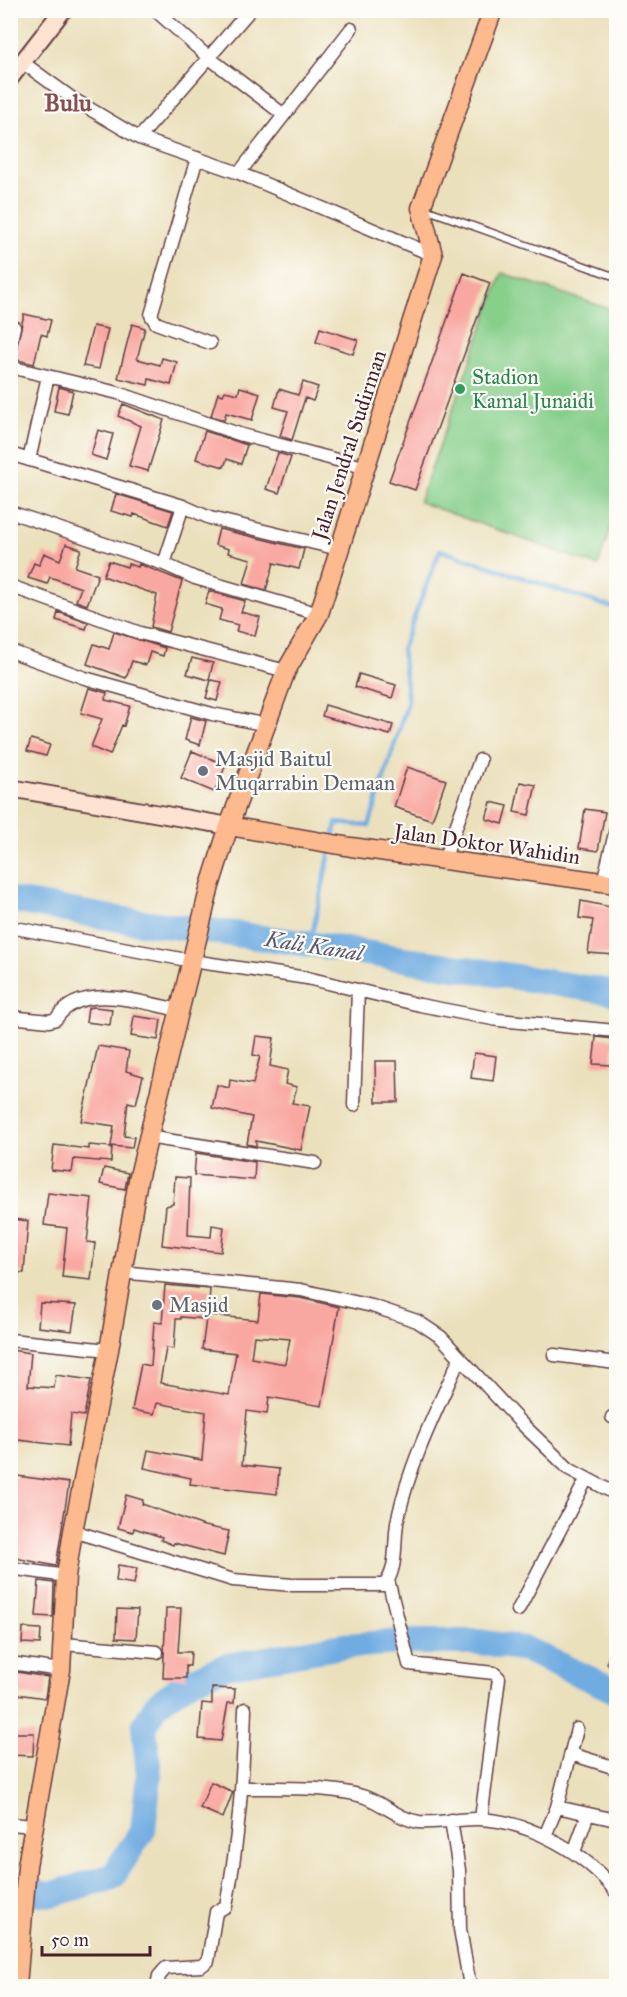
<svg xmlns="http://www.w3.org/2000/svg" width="627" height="1997" font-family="'IM FELL Great Primer',serif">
	<rect width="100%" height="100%" fill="#fdfcf7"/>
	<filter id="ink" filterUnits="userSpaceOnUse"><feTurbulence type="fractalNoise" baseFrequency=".0167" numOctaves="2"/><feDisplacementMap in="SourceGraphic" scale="12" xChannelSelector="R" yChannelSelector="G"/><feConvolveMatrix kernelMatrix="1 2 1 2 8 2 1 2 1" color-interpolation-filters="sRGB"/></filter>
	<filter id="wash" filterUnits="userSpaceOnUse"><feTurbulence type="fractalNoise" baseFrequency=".008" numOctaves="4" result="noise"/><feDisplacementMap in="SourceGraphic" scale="24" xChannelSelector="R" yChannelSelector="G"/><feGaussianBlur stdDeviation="1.35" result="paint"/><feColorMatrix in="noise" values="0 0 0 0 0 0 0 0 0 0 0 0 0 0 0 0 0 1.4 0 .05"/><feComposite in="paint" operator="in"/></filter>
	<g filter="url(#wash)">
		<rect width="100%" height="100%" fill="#ebe0bc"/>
		<path fill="#87cf8b" stroke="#68775b" stroke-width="1.5" d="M502 273 616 311V510L598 566 419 502Z"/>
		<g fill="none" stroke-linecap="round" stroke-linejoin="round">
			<path stroke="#6face1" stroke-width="4.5" d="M333 839 336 823 369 826 408 701 402 649 440 550 616 609
				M310 944 331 847"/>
			<path stroke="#6face1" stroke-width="26" d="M10 900 118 919 310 944 616 993
				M10 1891 53 1894 113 1876 143 1830 149 1775 144 1727 157 1704 190 1681 226 1666 343 1646 402 1642H479L525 1649 616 1691"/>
		</g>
		<g id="blocks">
			<path fill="#f9a7a1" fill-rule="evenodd" d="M464 273 490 283 415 490 389 481Z
				M24 314 51 320 47 336 41 334 34 364 14 359Z
				M132 324 145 328 137 359 160 365 162 358 177 362 171 385 149 379 148 385 118 378Z
				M93 326 108 329 99 369 83 366Z
				M320 328 358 340 353 354 316 342Z
				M303 382 318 387 313 401 305 398 292 440 280 436 288 411 274 407 279 389 298 395Z
				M59 387 73 391 68 414 54 411Z
				M240 387 260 393 252 420 226 413 224 420 211 416 218 393 223 395 225 391 238 394Z
				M123 404 164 420 148 471 129 466 141 426 118 416Z
				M98 430 113 434 106 460 91 455Z
				M205 431 247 445 241 464 227 459 224 467 196 459Z
				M278 453 291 457 279 493 266 489Z
				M116 494 173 511 168 526 134 514 133 517 111 511Z
				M219 529 304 549 299 569 274 563 266 590 244 584 251 559 228 553 229 549 215 545Z
				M66 544 81 549 75 567 98 575 87 605 76 601 81 588 50 577 47 584 28 578 34 563 39 565 44 553 60 560Z
				M109 561 127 567 128 564 138 567 139 564 182 581 168 632 151 627 157 595 103 576Z
				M209 591 245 601 241 612 260 617 255 636 236 631 238 625 219 620 222 609 205 604Z
				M58 612 88 623 86 629 56 620Z
				M114 632 165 648 163 656 150 652 146 665 132 661 126 678 87 664 94 644 109 649Z
				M192 658 213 663 209 680 187 674Z
				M359 674 396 685 392 698 355 687Z
				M211 680 222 682 217 701 206 698Z
				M89 688 107 693 105 700 130 706 124 726 122 725 110 755 91 747 102 719 81 713Z
				M325 705 393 725 390 735 322 716Z
				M191 717 206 721 200 745 185 740Z
				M31 739 50 745 46 756 27 751Z
				M192 751 226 765 214 792 181 778Z
				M407 767 446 780 432 820 394 807Z
				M520 782 536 785 529 815 514 812Z
				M491 802 508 806 503 824 486 819Z
				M585 809 605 812 598 851 579 848Z
				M581 901 616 908V955L588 953 593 920 579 918Z
				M94 1007 112 1009 110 1025 86 1022 88 1008Z
				M134 1016 161 1020 158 1040 131 1036Z
				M256 1036 274 1038 270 1066 288 1070 285 1084 297 1087 292 1103 310 1106 301 1150 256 1141V1146L247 1144 252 1117 212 1108 217 1085 229 1088 230 1080 253 1084 260 1056 253 1055Z
				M596 1037 614 1039 612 1065 593 1064Z
				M98 1046 129 1051 126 1071 143 1076 136 1104 128 1102 124 1136 134 1137 132 1148 111 1146 114 1126 81 1121Z
				M474 1053 496 1056 493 1081 471 1078Z
				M375 1061H397L398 1102H376Z
				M54 1145 89 1149V1145L112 1147 111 1162 74 1159 72 1172 51 1170Z
				M196 1153 255 1162 254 1180 194 1175Z
				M104 1168 128 1173 125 1189 100 1184Z
				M175 1177 190 1178 188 1235 211 1237 212 1225 224 1227 221 1252 162 1245 166 1206 173 1204Z
				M48 1193 92 1198 87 1242 95 1243 91 1280 62 1277 67 1228 44 1225Z
				M13 1219 28 1221 24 1273 10 1272Z
				M165 1285 210 1289 208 1315 258 1320 261 1294 300 1298 339 1307 322 1406 269 1397 267 1414 247 1411 242 1465 279 1469 277 1494 190 1484 191 1478 144 1468 148 1450 202 1460 206 1412 157 1403 154 1414 132 1410 141 1364 151 1366 154 1322 162 1323ZM181 1317 206 1319 202 1349 236 1353 229 1395 160 1383 166 1348 174 1349 176 1319H181ZM254 1336 290 1339 285 1364 251 1358Z
				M40 1303 76 1305 72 1331 38 1327Z
				M10 1350 31 1353 28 1386 54 1388 56 1375 91 1380 84 1416 71 1414 68 1446 10 1439Z
				M10 1475 69 1483 56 1566 10 1557Z
				M126 1495 143 1500 142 1504 204 1526 229 1531 224 1556 174 1543 173 1545 161 1540 162 1537 134 1528 133 1532 118 1528Z
				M118 1565 137 1568 134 1584 116 1581Z
				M39 1581 54 1583 53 1617 36 1616Z
				M166 1608H181L178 1652H191L190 1666H186V1678H163Z
				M117 1609 138 1610 136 1639 116 1638Z
				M23 1628 41 1629 40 1644 22 1643Z
				M10 1671 48 1677 45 1698 10 1693Z
				M212 1688 235 1689 234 1703H228L221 1741 199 1739 202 1703 212 1704Z
				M10 1733H34L33 1756 10 1755Z
				M211 1782 233 1792 223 1818 200 1808Z"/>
		</g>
	</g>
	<g filter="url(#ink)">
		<use href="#blocks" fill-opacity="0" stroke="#623c41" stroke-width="1.5"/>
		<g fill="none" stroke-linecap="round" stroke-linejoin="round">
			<g stroke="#623c41" stroke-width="9">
				<path id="lane" d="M425 209 616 277"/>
			</g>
			<g stroke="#623c41" stroke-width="15">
				<path id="street" d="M155 10 208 57 284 115
					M22 62 73 99 139 138 239 173 433 255
					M139 138 250 10
					M197 158 151 315 156 323 210 343
					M239 173 351 29
					M10 345 14 327
					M10 367 118 393 242 435 367 468
					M10 454 183 506 210 518 339 549
					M29 460 48 376
					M10 512 164 564 195 578 319 614
					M164 564 183 506
					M10 586 140 633 286 671
					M10 651 85 678 212 714 268 725
					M444 860 480 760
					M603 882 616 829
					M10 927 192 961 307 978 420 1005 498 1020 616 1031
					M10 1017 49 1021 56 1019C81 981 143 1003 179 1010
					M354 1105 358 990
					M147 1137 315 1163
					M121 1272 301 1290 372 1306 417 1321 441 1337 520 1422 569 1469 616 1494
					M10 1340 109 1350
					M554 1355 616 1363
					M612 1417H616
					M73 1531 233 1580 293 1585H384C399 1570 393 1538 398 1518 410 1462 436 1411 460 1358
					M10 1568 66 1576
					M388 1580 409 1664 494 1673 499 1678 481 1819
					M518 1610 586 1480
					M63 1644 157 1652
					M614 1662 616 1654
					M10 1663 61 1670
					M571 1754 616 1768
					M242 1788C278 1788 332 1786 365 1797 384 1804 399 1819 419 1822 439 1824 459 1818 479 1819 530 1821 586 1853 616 1892
					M557 1807 616 1820
					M451 1820 459 1870 460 1929 470 1986
					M10 1824 34 1826
					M545 1836 557 1807 577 1729
					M574 1852 588 1814
					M157 1986 159 1976 166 1968 201 1966 208 1961 216 1912 226 1906C239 1840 243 1775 245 1709"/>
			</g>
			<g stroke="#623c41" stroke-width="20">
				<path id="secondary" d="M10 78 63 10
					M10 788 229 826"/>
			</g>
			<g stroke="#623c41" stroke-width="21">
				<path id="primary" d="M229 826 351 847 616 884
					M17 1986 27 1866 61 1670 66 1576 73 1531 109 1350 138 1180 210 886 229 826 286 671 319 614 433 255 421 208 493 10"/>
			</g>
			<use href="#lane" stroke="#fff" stroke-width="6"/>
			<use href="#street" stroke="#fff" stroke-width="12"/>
			<use href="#secondary" stroke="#fee3d2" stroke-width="16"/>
			<use href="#primary" stroke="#fcba8e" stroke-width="18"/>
		</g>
	</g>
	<circle fill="#2e9e5b" stroke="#fdfcf7" stroke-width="2" cx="460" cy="389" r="6"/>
	<g fill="#6b7280" stroke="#fdfcf7" stroke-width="2">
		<circle cx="203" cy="771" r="6"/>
		<circle cx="157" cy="1305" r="6"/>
	</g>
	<g text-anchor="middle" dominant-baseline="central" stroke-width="4.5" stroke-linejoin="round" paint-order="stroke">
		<g font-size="21" fill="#27864d" stroke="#fdfcf7" text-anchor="start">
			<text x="472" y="377">Stadion<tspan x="472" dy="24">Kamal Junaidi</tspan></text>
		</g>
		<g font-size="21" fill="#4a1f2b" stroke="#fdfcf7">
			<text transform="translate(349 445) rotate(-72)">Jalan Jendral Sudirman</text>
			<text transform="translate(487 844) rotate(8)">Jalan Doktor Wahidin</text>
		</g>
		<g font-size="21" fill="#5b616d" stroke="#fdfcf7" text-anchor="start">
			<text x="215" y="759">Masjid Baitul<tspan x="215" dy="24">Muqarrabin Demaan</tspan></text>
			<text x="169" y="1305">Masjid</text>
		</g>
		<g font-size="22" font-style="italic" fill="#595774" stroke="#fdfcf7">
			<text transform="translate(314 946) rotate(9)">Kali Kanal</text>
		</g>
		<g font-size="24" font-weight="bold" fill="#874f54" stroke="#fdfcf7">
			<text x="68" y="103">Bulu</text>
		</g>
	</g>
	<rect width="627" height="1997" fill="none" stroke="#fdfcf7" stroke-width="36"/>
	<path d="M42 1946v9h108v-9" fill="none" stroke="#4a1f2b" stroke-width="3"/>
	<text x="51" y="1946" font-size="18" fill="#4a1f2b" stroke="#fdfcf7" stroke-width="4.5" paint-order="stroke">50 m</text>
</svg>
